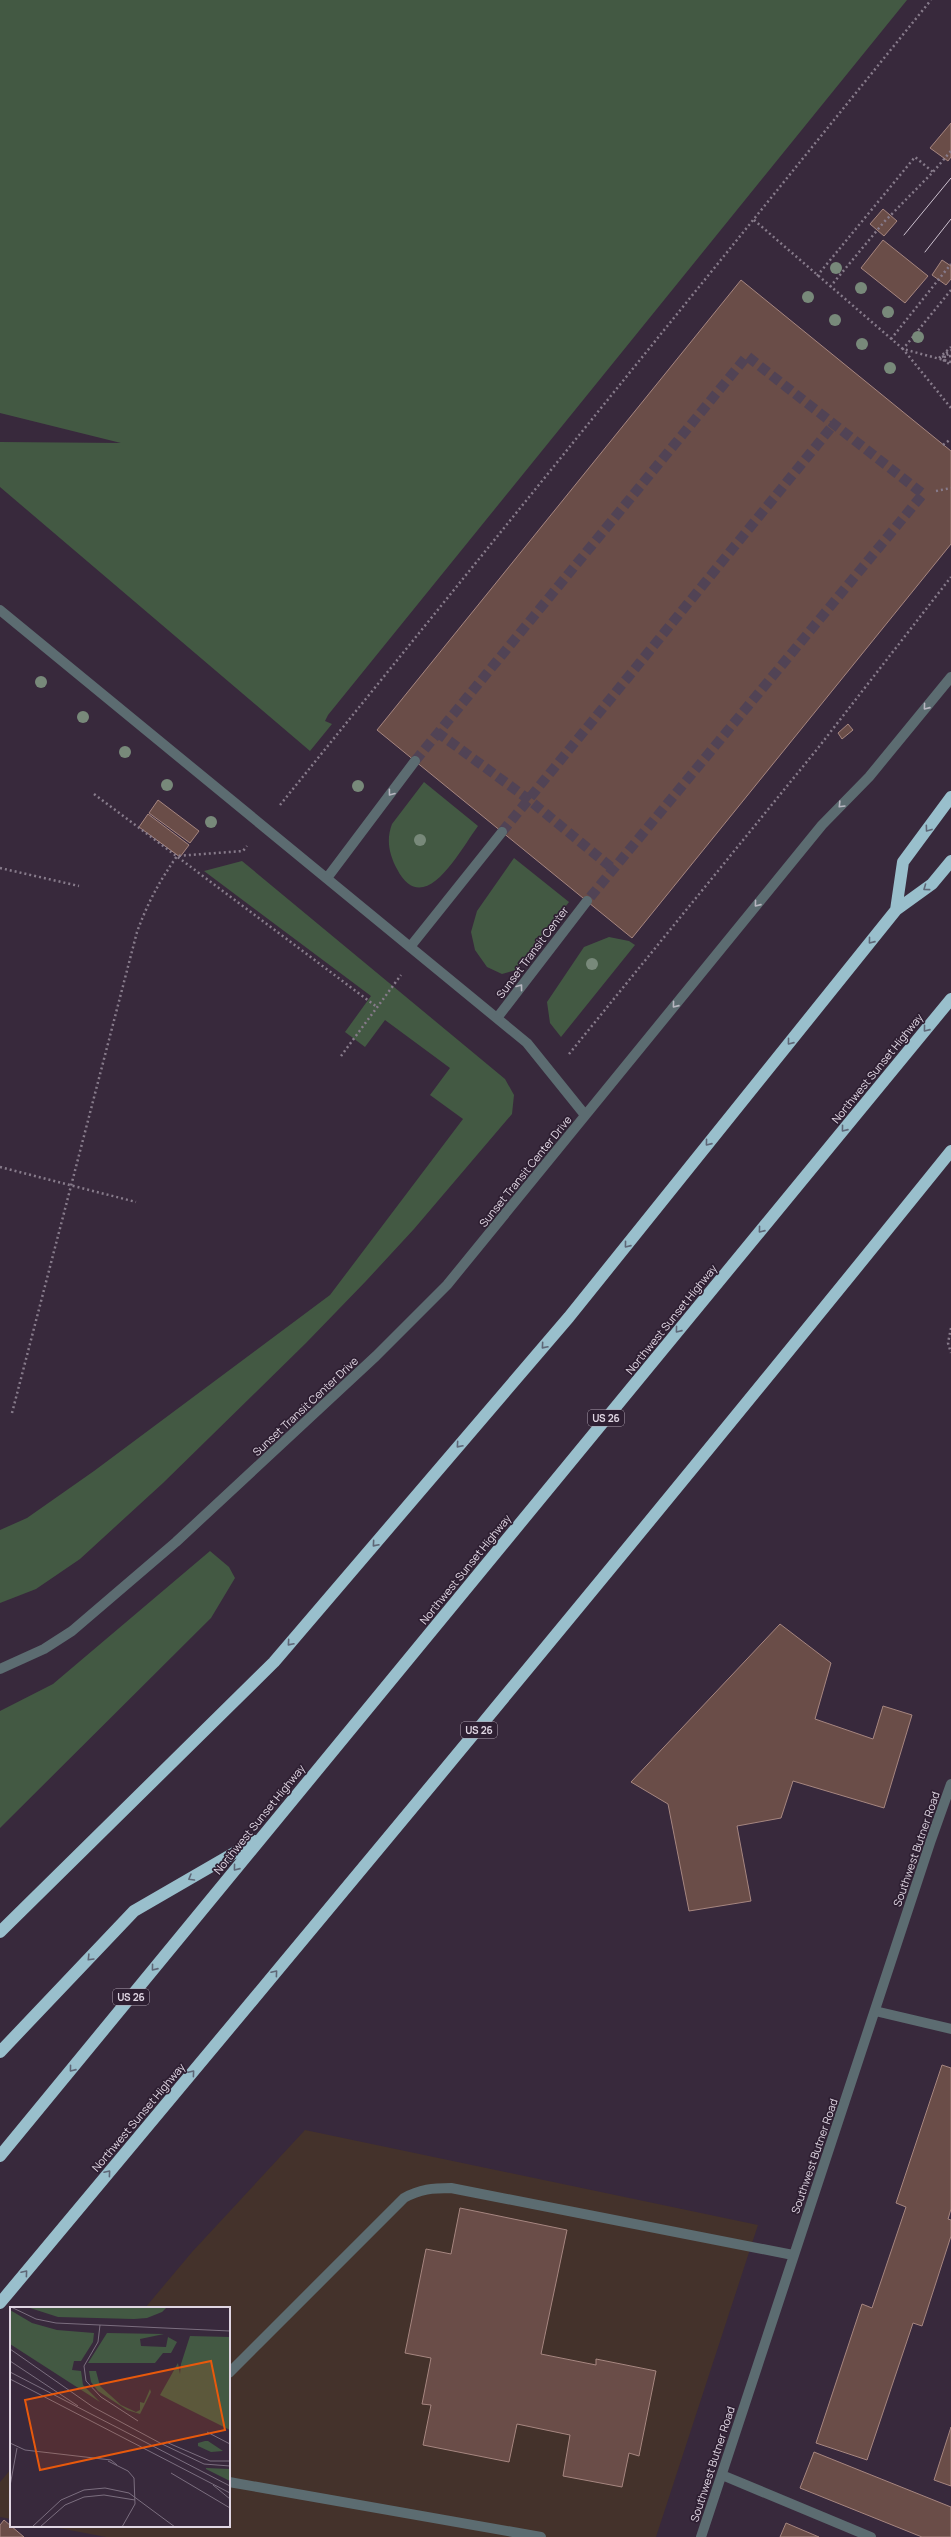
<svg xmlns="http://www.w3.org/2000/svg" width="951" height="2537" font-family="Manrope,sans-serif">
	<rect width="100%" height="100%" fill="#38293c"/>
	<path fill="#44322b" d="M305 2130 758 2225 656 2537H106L48 2526H229V2308H145L192 2252Z
		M11 2469V2519L0 2517V2482Z"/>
	<path fill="#435943" d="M0 0H907L328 715 325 721 332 724 310 751 0 487V442L121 443 0 413Z
		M424 782 478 826C460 850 424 921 397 869 389 854 386 840 392 824Z
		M514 858 569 902 516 970 502 974 487 967 475 950 471 932 477 911Z
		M242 861 505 1079 514 1095 512 1114 414 1229 366 1281 306 1343 163 1483 80 1559 36 1589 0 1603V1530L27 1518 94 1471 330 1295 463 1119 430 1095 450 1068 385 1020 365 1047 345 1032 371 996 204 871Z
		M609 937 629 941 635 945 561 1037 550 1023 547 1002 584 947Z
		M210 1551 229 1567 235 1578 211 1618 0 1828V1711L53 1684Z"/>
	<path fill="#6a4d48" stroke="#a68680" d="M951 123V157L948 161 930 148Z
		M883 209 897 221 884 236 870 224Z
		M883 240 928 276 905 303 861 268Z
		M942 260 951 266V279L946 285 932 275Z
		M741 280 951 451V544L632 938 377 730Z
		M848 724 853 730 842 739 838 733Z
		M158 800 199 831 190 843 149 813Z
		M148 814 189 845 180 857 139 827Z
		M780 1624 831 1663 815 1719 873 1739 883 1706 912 1715 884 1808 793 1781 781 1818 737 1826 751 1901 689 1911 668 1804 631 1782Z
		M942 2065 951 2068V2209L948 2219 951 2220V2236L922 2326 913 2323 867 2460 816 2443 862 2304 872 2308 906 2207 896 2203Z
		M460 2208 567 2230 541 2354 596 2365V2359L656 2371 639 2456 629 2453 622 2487 563 2476 570 2435 517 2424 509 2462 423 2445 431 2405 422 2404 431 2358 405 2353 426 2249 451 2254Z
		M951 2427V2486L934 2480Z
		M814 2452 951 2507V2537H922L800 2488Z
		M4 2520 11 2526 24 2537H0V2525Z
		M786 2523 819 2537H780Z"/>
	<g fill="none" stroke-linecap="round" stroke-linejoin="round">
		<path stroke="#514355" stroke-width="10" stroke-dasharray="10 5" stroke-linecap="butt" d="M437 732 528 799 612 868
			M415 761 747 356 923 494 587 901
			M502 832 834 424"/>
		<path stroke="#877b8b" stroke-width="2.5" stroke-dasharray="2 3" stroke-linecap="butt" d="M754 220 903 349 951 362
			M817 276 915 157 933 172
			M830 287 884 222 933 172 951 151
			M951 290 903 349 951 408
			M891 339 951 264
			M946 353 951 350
			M942 357 951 353
			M944 357 951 356
			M939 358 951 347
			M943 360 951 365
			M943 445 951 439
			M936 491 951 488
			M94 794 377 1007
			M280 805 931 0
			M0 868 79 886
			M569 1054 818 748 951 577
			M341 1056 401 975
			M0 1167 136 1202
			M951 1328 948 1343 951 1353
			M12 1413 137 932C148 902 159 882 177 856L243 851 247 846"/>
		<path stroke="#5c6c71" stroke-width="10" d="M0 610 527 1043 585 1115
			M327 878 415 761
			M410 947 502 832
			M497 1018 587 901
			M0 1669 44 1649 72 1631 176 1542 376 1356 447 1285 822 825 869 777 951 677
			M875 2011 951 2029
			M229 2373 404 2198C420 2189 433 2188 451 2188L793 2255
			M722 2475 871 2537
			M229 2482 541 2537
			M701 2537 931 1840 951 1784"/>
		<path stroke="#99bfcc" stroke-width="12" d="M896 910 903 862 951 797
			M0 1932 274 1662 569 1317 896 910 932 884 951 861
			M0 2052 134 1911 255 1841
			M0 2156 951 999
			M0 2303C319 1921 638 1539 951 1151"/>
		<path stroke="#cdc2d0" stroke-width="1" d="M904 235 951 178
			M925 252 951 219"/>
	</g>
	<g fill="#78897a">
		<circle cx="836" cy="268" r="6"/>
		<circle cx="861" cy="288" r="6"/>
		<circle cx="808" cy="297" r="6"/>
		<circle cx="888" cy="312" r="6"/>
		<circle cx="835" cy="320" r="6"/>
		<circle cx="918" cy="337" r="6"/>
		<circle cx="862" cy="344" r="6"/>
		<circle cx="890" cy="368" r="6"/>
		<circle cx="41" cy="682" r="6"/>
		<circle cx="83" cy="717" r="6"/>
		<circle cx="125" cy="752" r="6"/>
		<circle cx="167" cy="785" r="6"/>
		<circle cx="358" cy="786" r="6"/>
		<circle cx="211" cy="822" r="6"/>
		<circle cx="420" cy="840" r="6"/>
		<circle cx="592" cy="964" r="6"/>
	</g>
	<defs><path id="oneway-chevron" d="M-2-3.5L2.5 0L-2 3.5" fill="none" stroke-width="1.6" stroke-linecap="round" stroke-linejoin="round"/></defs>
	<g stroke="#b8b6c1">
		<use href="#oneway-chevron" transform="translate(926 707) rotate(129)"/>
		<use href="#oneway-chevron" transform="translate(391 793) rotate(127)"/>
		<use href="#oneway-chevron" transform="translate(841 805) rotate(134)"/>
		<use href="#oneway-chevron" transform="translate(757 904) rotate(129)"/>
		<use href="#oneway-chevron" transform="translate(520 987) rotate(-53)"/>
		<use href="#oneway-chevron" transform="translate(675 1005) rotate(129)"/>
	</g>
	<g stroke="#5e6777">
		<use href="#oneway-chevron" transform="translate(928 829) rotate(126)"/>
		<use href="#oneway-chevron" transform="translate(926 888) rotate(144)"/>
		<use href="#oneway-chevron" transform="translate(871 941) rotate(129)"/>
		<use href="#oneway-chevron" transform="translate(926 1029) rotate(129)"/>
		<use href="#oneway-chevron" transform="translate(790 1042) rotate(129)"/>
		<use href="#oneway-chevron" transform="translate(844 1129) rotate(129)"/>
		<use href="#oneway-chevron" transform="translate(708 1143) rotate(129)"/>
		<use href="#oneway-chevron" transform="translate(761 1230) rotate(129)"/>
		<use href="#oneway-chevron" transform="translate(627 1245) rotate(129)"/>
		<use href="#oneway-chevron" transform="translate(678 1330) rotate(129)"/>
		<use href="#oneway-chevron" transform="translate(544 1346) rotate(131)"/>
		<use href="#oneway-chevron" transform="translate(459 1445) rotate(131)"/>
		<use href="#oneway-chevron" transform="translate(375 1544) rotate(131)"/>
		<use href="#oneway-chevron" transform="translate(290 1643) rotate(131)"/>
		<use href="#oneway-chevron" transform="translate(236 1868) rotate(129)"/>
		<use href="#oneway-chevron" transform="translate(191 1878) rotate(150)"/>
		<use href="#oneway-chevron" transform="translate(90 1958) rotate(134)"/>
		<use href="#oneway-chevron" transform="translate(154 1968) rotate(129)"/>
		<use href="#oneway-chevron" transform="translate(275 1973) rotate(-50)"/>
		<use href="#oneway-chevron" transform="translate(72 2069) rotate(129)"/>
		<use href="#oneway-chevron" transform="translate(192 2073) rotate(-50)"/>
		<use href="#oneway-chevron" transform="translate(108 2173) rotate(-50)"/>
		<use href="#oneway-chevron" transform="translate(25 2273) rotate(-50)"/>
	</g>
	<g text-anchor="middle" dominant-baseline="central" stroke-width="3.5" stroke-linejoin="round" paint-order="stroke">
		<g fill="#2e1f32" stroke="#ab9fae" stroke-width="1">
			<rect x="588" y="1410" width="36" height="16" rx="3"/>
			<rect x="461" y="1722" width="36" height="16" rx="3"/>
			<rect x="113" y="1989" width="36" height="16" rx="3"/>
		</g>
		<g font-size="10" font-weight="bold" fill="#e0d6e3">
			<text x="606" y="1418">US 26</text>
			<text x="479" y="1730">US 26</text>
			<text x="131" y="1997">US 26</text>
		</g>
		<g font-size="11" fill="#e0d6e3" stroke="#2e1f32">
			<text transform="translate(532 952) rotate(-53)">Sunset Transit Center</text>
			<text transform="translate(877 1068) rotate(-51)">Northwest Sunset Highway</text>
			<text transform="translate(525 1171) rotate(-51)">Sunset Transit Center Drive</text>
			<text transform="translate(671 1319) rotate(-51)">Northwest Sunset Highway</text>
			<text transform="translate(305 1406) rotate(-43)">Sunset Transit Center Drive</text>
			<text transform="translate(465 1569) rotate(-51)">Northwest Sunset Highway</text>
			<text transform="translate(259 1819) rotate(-51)">Northwest Sunset Highway</text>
			<text transform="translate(916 1849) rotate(-71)">Southwest Butner Road</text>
			<text transform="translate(138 2117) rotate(-50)">Northwest Sunset Highway</text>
			<text transform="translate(814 2156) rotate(-71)">Southwest Butner Road</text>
			<text transform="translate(712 2464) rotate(-72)">Southwest Butner Road</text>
		</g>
	</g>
	<g transform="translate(10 2307)">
		<rect width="220" height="220" fill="#38293c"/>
		<path d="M17 0H157L152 5 137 11 124 12 48 10ZM0 3 22 16 47 23 84 26 83 35 71 54H64L62 63 71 64 73 78 90 95 0 37ZM97 26 154 27 130 32 131 39 156 40 158 30 167 35 161 46H153L145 56H78ZM180 29 220 30V123L150 88 168 56 170 67 171 57ZM79 64H86L90 79 111 98 126 105 130 103V95L134 96 140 82 141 85 130 107 117 103 88 84 81 75ZM195 134H198L213 144 201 145 188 139V136ZM196 161 220 162V174L196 162Z" fill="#435943"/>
		<path fill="none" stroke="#7b6e7f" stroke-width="1" d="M1 0 26 12 46 16 220 24M90 18 88 35 74 59 76 74 91 90 128 114M0 42 83 100 150 136 194 157 220 159M0 54 68 99M0 65 220 179M0 72 220 186M197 125 220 137M156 135 200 154H220M0 136 15 143 101 153 107 158M98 154 118 164 124 171 125 197 112 220M161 166 220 201M203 178 220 192M0 179 7 141M22 220 51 193 74 183 95 181 119 186 165 220M30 220 55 198 74 190 94 188 125 193"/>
		<path fill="#e8590c" fill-opacity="0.15" stroke="#e8590c" stroke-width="2" d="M201 54 215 123 30 163 15 93Z"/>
		<rect width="220" height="220" fill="none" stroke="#e0d6e3" stroke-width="2"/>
	</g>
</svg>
